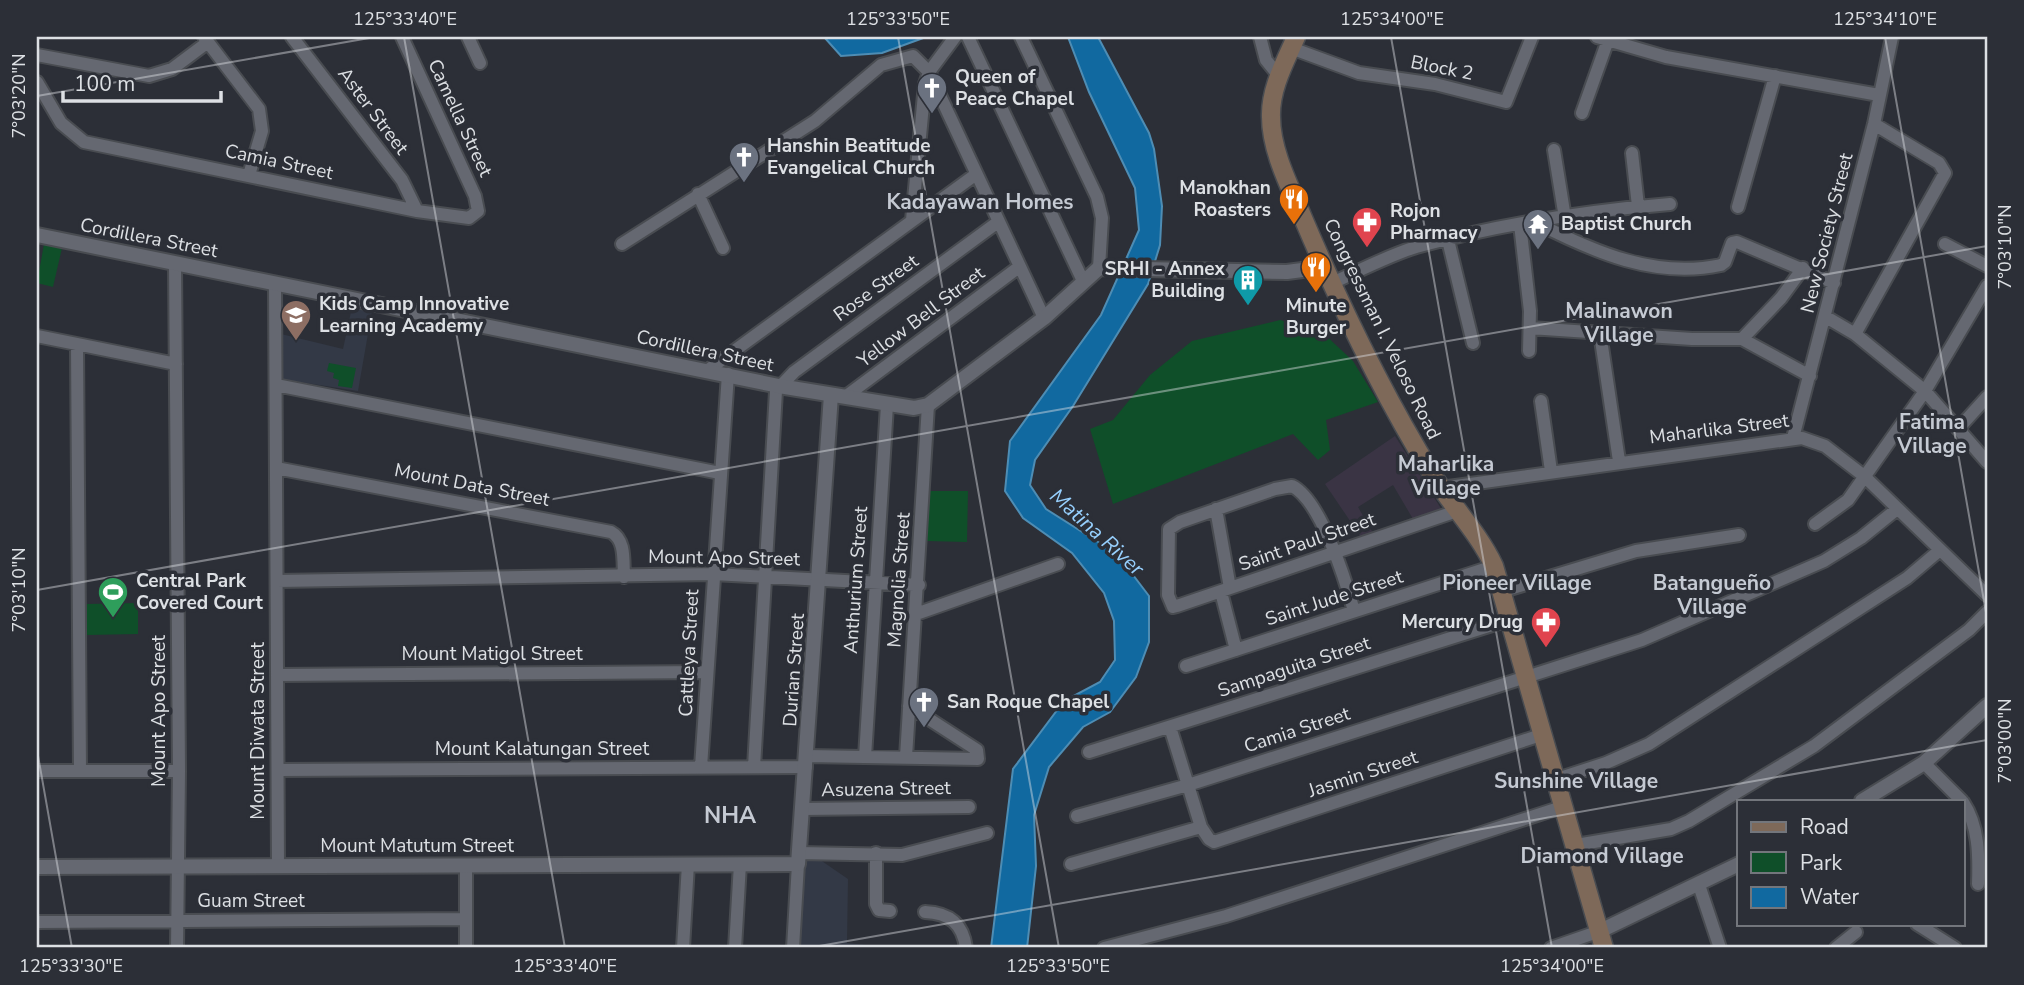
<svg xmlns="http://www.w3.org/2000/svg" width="2024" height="985" font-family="'Nunito Sans',sans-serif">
	<rect width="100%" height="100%" fill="#2c2f37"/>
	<path fill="#3a3444" d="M1395 436 1442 510 1413 519 1393 485 1358 507 1373 533 1361 537 1325 484Z"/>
	<path fill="#333946" d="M352 307 372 311 358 391 280 379 281 334 343 349Z
		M805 855H813L848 879 847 943 895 948H800Z"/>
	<path fill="#0f4f29" d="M44 244 62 248 53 287 37 283Z
		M1280 320 1321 331 1353 361 1378 402 1326 420 1330 450 1318 460 1293 434 1113 504 1090 429 1113 420 1150 375 1192 341Z
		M329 363 356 368 352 388 338 386 339 380 333 378 334 373 327 371Z
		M929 491H968L967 542 927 541Z
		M138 603V634L87 635V604Z"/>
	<path fill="#1169a0" stroke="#4e8db4" stroke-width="2" d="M824 37H926L882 53 841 56Z
		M1068 37H1098L1149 133 1154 149 1162 206 1160 245 1148 284 1073 406 1035 460 1030 485 1046 509 1117 554 1149 596V642L1136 677 1110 712 1083 727 1049 767 1034 815 1036 866 1027 948H991L1013 769 1064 701 1100 682 1115 660 1114 621 1104 593 1072 553 1023 518 1005 491 1010 441 1101 315 1139 230 1135 188 1089 92Z"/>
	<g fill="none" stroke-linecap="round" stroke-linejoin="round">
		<g stroke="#494c51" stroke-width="16">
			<path id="minor" d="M204 37 259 109 262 131 249 175
				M292 37 402 180 417 211
				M468 37 480 63
				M968 37 1083 281
				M1021 37 1097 197 1102 218 1099 268
				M1260 37 1266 60 1279 76
				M1597 37 1666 57 1879 95
				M1291 48 1359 73 1435 84 1506 102 1532 37
				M37 55 149 76 172 69 208 42
				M37 82 61 123 84 142 417 211 469 218 478 211 475 196 402 37
				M1582 113 1608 40
				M1554 150 1565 218
				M1632 153 1638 206
				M698 194 723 248
				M1738 207 1775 76
				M912 220 925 84 929 72 955 37
				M1537 223C1594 252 1655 279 1721 265L1725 262 1732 243 1737 242 1834 283
				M1520 224 1530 311 1529 351
				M1448 240 1473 343
				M622 244 815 121 881 65 913 56 929 72 1044 318
				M1945 244 1987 266
				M175 263 179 771 177 948
				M275 283 278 866
				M1332 283C1359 271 1387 256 1416 247 1497 225 1585 211 1670 204
				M1826 317 1855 334 1925 391 1987 462
				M1530 328 1692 339H1742L1810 376
				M1600 333 1619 461
				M1855 334 1945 173 1939 163 1874 124
				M37 336 176 364
				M1742 339 1781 298 1803 268
				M77 345 80 771
				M708 370 975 175
				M276 385 720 473
				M845 397 1019 267
				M1541 401 1551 471
				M1958 429 1987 397
				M1793 438 1874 124 1892 37
				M276 468 611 532C626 540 623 561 624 577
				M1441 488 1802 438 1825 446 1864 476 1987 595
				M1216 509 1230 588
				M1815 524 1848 500 1925 391 1987 286
				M277 581 713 574 919 585
				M1503 591 1636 551 1739 535
				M1221 592 1236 650
				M1354 611C1346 582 1321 500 1292 486L1275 489 1180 522 1169 529 1168 595 1173 607 1177 606 1230 588 1457 511
				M916 614 1058 564
				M1186 666 1494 566
				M277 675 707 672
				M1170 727 1201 827 1209 839 1214 842 1544 734
				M1089 752 1511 619
				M807 756 978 759 977 750 909 706
				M865 757 887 405
				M906 757 928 405
				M1924 763 1962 801
				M701 767 728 374
				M754 767 776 391 794 372 998 222
				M278 770 806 767
				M37 771H179
				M1557 779 1606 763 1649 744 1907 578 1940 550
				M1963 802C1979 826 1979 856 1978 884
				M803 809 969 807
				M1077 816 1188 785 1642 640 1824 561 1861 538 1897 509
				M1576 845 1671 829 1689 821 1814 746 1969 630 1987 612
				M799 853 902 855 987 833
				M876 853V904L879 910 890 911
				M1071 864 1201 827
				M466 865V948
				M1699 885 1720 948
				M925 912C950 913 963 924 966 948
				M37 922 466 919
				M1917 924 1955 948
				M683 948 688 864
				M735 948 740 864
				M793 948 798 864
				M1104 948 1226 916 1565 806
				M1551 948 1600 931
				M1836 948 1856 932"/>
		</g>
		<g stroke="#494c51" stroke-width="18">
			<path id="tertiary" d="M37 235 779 386 914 408 928 405 1044 318 1099 268 1287 272 1325 267
				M1862 801 1924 763 1987 706
				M37 867 798 864 831 395
				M1600 931 1739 864"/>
		</g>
		<g stroke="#494c51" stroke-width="21">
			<path id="secondary" d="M1296 37C1285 62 1270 89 1271 117 1271 151 1290 187 1303 218 1340 305 1382 393 1432 474 1451 505 1478 532 1494 566L1604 948"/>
		</g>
		<use href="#minor" stroke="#656871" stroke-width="12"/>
		<use href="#tertiary" stroke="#656871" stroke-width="14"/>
		<use href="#secondary" stroke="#7e6959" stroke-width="18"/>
	</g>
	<path fill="none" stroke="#dde0e4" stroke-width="2" stroke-opacity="0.45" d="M404 37 565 948M898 37 1059 948M1391 37 1552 948M1885 37 1987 618M37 96 375 37M37 590 1987 246M37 750 72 948M808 948 1987 740"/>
	<defs>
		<g id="church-pin" transform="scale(1.575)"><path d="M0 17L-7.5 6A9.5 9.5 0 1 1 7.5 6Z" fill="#6b7280" stroke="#2c2f37"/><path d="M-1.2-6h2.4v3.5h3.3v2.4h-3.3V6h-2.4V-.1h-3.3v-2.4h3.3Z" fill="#fff"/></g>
		<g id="restaurant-pin" transform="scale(1.575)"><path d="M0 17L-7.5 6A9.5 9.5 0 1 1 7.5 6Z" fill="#e8710a" stroke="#2c2f37"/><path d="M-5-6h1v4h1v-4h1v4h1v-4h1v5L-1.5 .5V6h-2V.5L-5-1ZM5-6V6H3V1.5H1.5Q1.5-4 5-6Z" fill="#fff"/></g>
		<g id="pharmacy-pin" transform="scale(1.575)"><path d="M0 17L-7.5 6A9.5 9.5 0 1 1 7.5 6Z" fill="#e0444e" stroke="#2c2f37"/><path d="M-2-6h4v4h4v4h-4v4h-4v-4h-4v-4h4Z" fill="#fff"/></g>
		<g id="temple-pin" transform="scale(1.575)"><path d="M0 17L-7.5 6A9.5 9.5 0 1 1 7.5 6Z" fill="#6b7280" stroke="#2c2f37"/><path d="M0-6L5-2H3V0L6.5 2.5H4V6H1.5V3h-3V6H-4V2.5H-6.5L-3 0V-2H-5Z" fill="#fff"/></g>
		<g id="building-pin" transform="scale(1.575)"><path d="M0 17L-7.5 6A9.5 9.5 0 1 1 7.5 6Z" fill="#0f9aa8" stroke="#2c2f37"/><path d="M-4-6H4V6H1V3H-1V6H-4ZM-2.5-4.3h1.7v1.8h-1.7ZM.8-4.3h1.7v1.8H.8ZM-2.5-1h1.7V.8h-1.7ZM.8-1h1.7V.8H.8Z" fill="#fff"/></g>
		<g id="school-pin" transform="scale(1.575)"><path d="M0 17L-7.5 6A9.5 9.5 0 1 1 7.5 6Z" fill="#8d6e63" stroke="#2c2f37"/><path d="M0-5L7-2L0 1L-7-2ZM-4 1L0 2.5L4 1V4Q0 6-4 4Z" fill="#fff"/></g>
		<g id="stadium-pin" transform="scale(1.575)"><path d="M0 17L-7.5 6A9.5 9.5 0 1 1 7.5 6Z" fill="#2e9e5b" stroke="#2c2f37"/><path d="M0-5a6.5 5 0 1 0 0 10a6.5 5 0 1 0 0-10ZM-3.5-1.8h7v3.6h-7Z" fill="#fff"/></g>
	</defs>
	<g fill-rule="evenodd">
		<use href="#church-pin" x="932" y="88"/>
		<use href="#church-pin" x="744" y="157"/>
		<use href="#restaurant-pin" x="1294" y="199"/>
		<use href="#pharmacy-pin" x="1367" y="222"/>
		<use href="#temple-pin" x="1538" y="224"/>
		<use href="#restaurant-pin" x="1316" y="267"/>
		<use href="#building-pin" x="1248" y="280"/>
		<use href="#school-pin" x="296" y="315"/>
		<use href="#stadium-pin" x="113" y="592"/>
		<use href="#pharmacy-pin" x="1546" y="622"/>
		<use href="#church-pin" x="924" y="702"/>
	</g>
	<g text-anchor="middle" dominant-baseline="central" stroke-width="7" stroke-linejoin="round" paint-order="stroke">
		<g font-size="19" fill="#dde0e4" stroke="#2c2f37">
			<text transform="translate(1442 68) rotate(11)">Block 2</text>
			<text transform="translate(373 111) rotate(53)">Aster Street</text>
			<text transform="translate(460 118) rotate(65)">Camella Street</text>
			<text transform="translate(279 162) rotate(12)">Camia Street</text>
			<text transform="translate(1827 233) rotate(-76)">New Society Street</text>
			<text transform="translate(149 238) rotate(11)">Cordillera Street</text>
			<text transform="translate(876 288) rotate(-36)">Rose Street</text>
			<text transform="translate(921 317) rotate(-37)">Yellow Bell Street</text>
			<text transform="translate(1382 329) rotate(64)">Congressman I. Veloso Road</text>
			<text transform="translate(705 351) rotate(12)">Cordillera Street</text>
			<text transform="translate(1719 429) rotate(-7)">Maharlika Street</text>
			<text transform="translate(472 485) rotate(11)">Mount Data Street</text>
			<text transform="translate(1307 542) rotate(-19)">Saint Paul Street</text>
			<text transform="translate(724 558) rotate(1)">Mount Apo Street</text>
			<text transform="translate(856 580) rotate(-86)">Anthurium Street</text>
			<text transform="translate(899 580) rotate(-86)">Magnolia Street</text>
			<text transform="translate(1334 598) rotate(-18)">Saint Jude Street</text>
			<text transform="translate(689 653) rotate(-87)">Cattleya Street</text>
			<text x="492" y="654">Mount Matigol Street</text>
			<text transform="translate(1294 667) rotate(-18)">Sampaguita Street</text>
			<text transform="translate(794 670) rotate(-86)">Durian Street</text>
			<text transform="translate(159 711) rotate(-90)">Mount Apo Street</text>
			<text transform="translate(1297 730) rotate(-18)">Camia Street</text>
			<text transform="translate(258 731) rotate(-90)">Mount Diwata Street</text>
			<text x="542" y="749">Mount Kalatungan Street</text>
			<text transform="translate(1363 774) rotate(-18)">Jasmin Street</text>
			<text transform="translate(886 789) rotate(-1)">Asuzena Street</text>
			<text x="417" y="846">Mount Matutum Street</text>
			<text x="251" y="901">Guam Street</text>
		</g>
		<g font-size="19" font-weight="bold" fill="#dde0e4" stroke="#2c2f37" text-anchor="start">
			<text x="955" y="77">Queen of<tspan x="955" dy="22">Peace Chapel</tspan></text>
			<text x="767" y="146">Hanshin Beatitude<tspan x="767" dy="22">Evangelical Church</tspan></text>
			<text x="1271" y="188" text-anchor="end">Manokhan<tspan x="1271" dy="22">Roasters</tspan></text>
			<text x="1390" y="211">Rojon<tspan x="1390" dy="22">Pharmacy</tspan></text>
			<text x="1561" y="224">Baptist Church</text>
			<text x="1225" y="269" text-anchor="end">SRHI - Annex<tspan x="1225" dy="22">Building</tspan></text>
			<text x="319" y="304">Kids Camp Innovative<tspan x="319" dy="22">Learning Academy</tspan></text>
			<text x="1316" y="306" text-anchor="middle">Minute<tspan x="1316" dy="22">Burger</tspan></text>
			<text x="136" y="581">Central Park<tspan x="136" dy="22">Covered Court</tspan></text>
			<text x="1523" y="622" text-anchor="end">Mercury Drug</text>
			<text x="947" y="702">San Roque Chapel</text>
		</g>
		<g font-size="21" font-weight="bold" fill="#c5cad3" stroke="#2c2f37">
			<text x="980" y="202">Kadayawan Homes</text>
			<text x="1619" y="311">Malinawon<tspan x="1619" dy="24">Village</tspan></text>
			<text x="1932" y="422">Fatima<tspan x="1932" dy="24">Village</tspan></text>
			<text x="1446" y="464">Maharlika<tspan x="1446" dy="24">Village</tspan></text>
			<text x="1517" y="583">Pioneer Village</text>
			<text x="1712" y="583">Batangueño<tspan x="1712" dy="24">Village</tspan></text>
			<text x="1576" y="781">Sunshine Village</text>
			<text x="1602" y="856">Diamond Village</text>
		</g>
		<g font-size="21" font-style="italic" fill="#97d0fe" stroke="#2c2f37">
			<text transform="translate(1097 532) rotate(42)">Matina River</text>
		</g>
		<g font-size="23" font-weight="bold" fill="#c5cad3" stroke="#2c2f37">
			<text x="730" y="815">NHA</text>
		</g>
	</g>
	<rect width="2024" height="985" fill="none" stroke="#2c2f37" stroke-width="77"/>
	<rect x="1737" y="800" width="228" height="126" fill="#2c2f37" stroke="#73767c" stroke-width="2"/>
	<rect x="1751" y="822" width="35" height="10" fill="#7e6959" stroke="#73767c" stroke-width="2"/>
	<text x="1800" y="834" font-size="21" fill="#dde0e4">Road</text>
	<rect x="1751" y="852" width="35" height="21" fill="#0f4f29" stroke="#73767c" stroke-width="2"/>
	<text x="1800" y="870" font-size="21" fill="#dde0e4">Park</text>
	<rect x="1751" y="887" width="35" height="21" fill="#1169a0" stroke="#73767c" stroke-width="2"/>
	<text x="1800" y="904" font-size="21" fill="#dde0e4">Water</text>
	<path d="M63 91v10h158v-10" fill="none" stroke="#dde0e4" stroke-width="3.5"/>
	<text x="74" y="91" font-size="21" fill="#dde0e4" stroke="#2c2f37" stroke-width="5" paint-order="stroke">100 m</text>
	<rect x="38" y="38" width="1948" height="908" fill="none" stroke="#dde0e4" stroke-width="2.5"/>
	<g font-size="18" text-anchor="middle" fill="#dde0e4">
		<text x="405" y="25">125°33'40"E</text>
		<text x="898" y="25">125°33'50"E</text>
		<text x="1392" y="25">125°34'00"E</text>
		<text x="1885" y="25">125°34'10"E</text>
		<text transform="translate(19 96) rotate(-90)" y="6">7°03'20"N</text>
		<text transform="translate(2005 247) rotate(-90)" y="6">7°03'10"N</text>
		<text transform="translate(19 590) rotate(-90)" y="6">7°03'10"N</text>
		<text transform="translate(2005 741) rotate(-90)" y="6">7°03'00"N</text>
		<text x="71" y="972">125°33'30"E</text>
		<text x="565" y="972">125°33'40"E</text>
		<text x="1058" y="972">125°33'50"E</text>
		<text x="1552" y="972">125°34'00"E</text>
	</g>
</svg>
